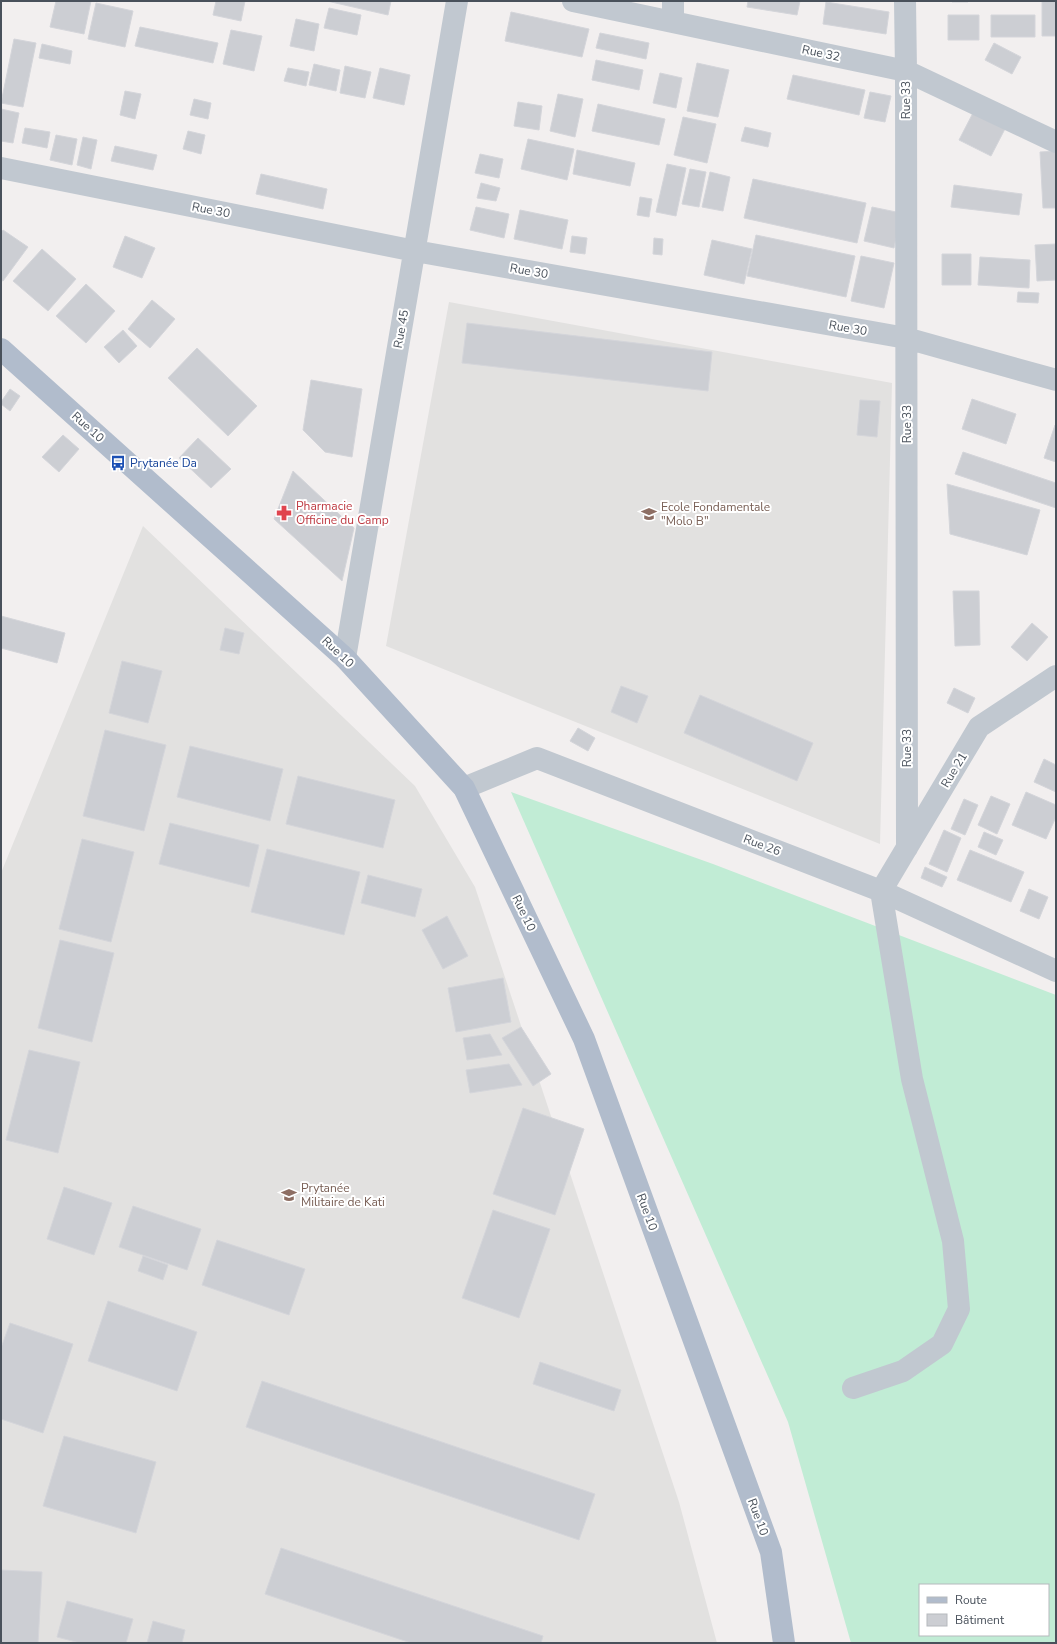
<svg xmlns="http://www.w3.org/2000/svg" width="1057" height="1644" font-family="'Nunito Sans',sans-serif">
	<rect width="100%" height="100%" fill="#f2efef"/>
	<path fill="#e2e1e0" d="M449 302 892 383 880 844 386 646Z
		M143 526 415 786 475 887 679 1502 717 1643H1V873Z"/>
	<path fill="#c1ecd5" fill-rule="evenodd" d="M511 792 713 864 1056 995V1643H851L788 1422ZM920 1585H1048V1635H920Z"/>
	<path fill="#ccced3" stroke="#d4d5da" d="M56 1H91L84 34 50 27Z
		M216 1H245L241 21 213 15Z
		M327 1H391L388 15Z
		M748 1H800L797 15 747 7Z
		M952 1H968V2H952Z
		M1042 1H1056V36H1042Z
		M826 2 889 12 886 34 823 24Z
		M96 3 133 11 125 47 88 39Z
		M329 8 361 15 357 35 324 28Z
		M511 12 589 29 582 57 505 41Z
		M948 15H979V40H948Z
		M991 15H1035V37H991Z
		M296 19 319 24 314 51 290 46Z
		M140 27 218 43 213 63 135 46Z
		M231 30 262 36 254 71 223 64Z
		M600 33 649 43 646 59 596 48Z
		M14 39 36 43 23 107 1 103Z
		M994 43 1021 57 1012 74 985 60Z
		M42 44 72 51 70 64 39 58Z
		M596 60 643 70 639 90 592 80Z
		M697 63 729 70 718 117 687 111Z
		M314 64 340 70 336 91 309 85Z
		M345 66 371 72 365 98 340 93Z
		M288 68 309 72 306 86 284 81Z
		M380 68 410 75 404 105 373 98Z
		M660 73 682 78 676 108 653 103Z
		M793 75 865 90 859 115 787 99Z
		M125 91 141 94 135 119 120 115Z
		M870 92 891 96 885 122 864 118Z
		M558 94 583 99 575 137 550 131Z
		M194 99 211 103 208 119 190 115Z
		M518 102 542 106 539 130 514 126Z
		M598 104 665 119 659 145 592 131Z
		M1 109 19 113 13 143 1 141Z
		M975 109 1007 125 991 156 959 140Z
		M683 117 716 124 707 163 674 155Z
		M745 127 771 133 768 147 741 141Z
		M25 128 50 132 47 148 22 143Z
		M188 131 205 135 201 154 183 149Z
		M56 135 77 139 72 165 50 160Z
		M83 137 97 140 91 169 77 165Z
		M528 139 574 149 567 180 521 169Z
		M115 146 157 155 153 170 111 161Z
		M577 150 635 163 630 186 573 174Z
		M1056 151V208H1043L1040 152Z
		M480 154 503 159 499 178 475 173Z
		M667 164 686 168 676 216 656 212Z
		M690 169 706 172 699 207 682 204Z
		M710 172 730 177 723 211 702 207Z
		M261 174 327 189 323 209 256 194Z
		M753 179 866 203 857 243 744 218Z
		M481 183 500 188 496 201 477 198Z
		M954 185 1022 194 1019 215 951 207Z
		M640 197 652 199 649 217 637 215Z
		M476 207 509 214 504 238 470 230Z
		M872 207 901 213 894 248 864 241Z
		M520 210 568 220 562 249 514 239Z
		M3 230 28 247 3 281 1 280V232Z
		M756 235 855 256 846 297 747 276Z
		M125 236 155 248 142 278 113 267Z
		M572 236 587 238 585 254 570 252Z
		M654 238 663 239 662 255 653 254Z
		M712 240 752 249 744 284 704 275Z
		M1056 244V280L1037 281 1035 245Z
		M42 249 76 279 48 311 13 281Z
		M942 254H971V285H942Z
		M861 256 894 263 884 308 851 301Z
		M980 257 1030 260 1029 288 978 285Z
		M86 284 115 311 86 343 56 316Z
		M1018 292 1039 293 1038 303 1017 302Z
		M152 300 175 319 150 348 128 329Z
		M467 323 712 352 708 391 462 363Z
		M123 330 137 346 119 363 104 347Z
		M197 348 257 406 228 436 168 378Z
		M311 380 362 389 352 457 325 452 303 430Z
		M10 389 20 396 10 411 1 404V402Z
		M972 399 1016 414 1006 444 962 429Z
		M860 400 880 401 877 437 857 435Z
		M1055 425H1056V462L1044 458Z
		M63 435 79 449 59 472 42 457Z
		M198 438 231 469 211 488 179 458Z
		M963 452 1056 483V508L955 474Z
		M293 471 354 528 342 581 274 519Z
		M947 484 1040 510 1027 555 950 534Z
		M953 591H979L980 645 955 646Z
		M1 616 65 633 57 663 1 648Z
		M1032 623 1048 637 1027 661 1011 647Z
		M225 628 244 633 239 654 220 650Z
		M122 661 162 671 148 723 109 713Z
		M621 686 648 696 637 723 611 712Z
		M954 688 975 698 968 713 947 703Z
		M700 695 813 743 797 781 684 733Z
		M578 728 595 738 588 751 570 741Z
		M105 730 166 745 144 831 83 816Z
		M190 746 283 769 270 821 177 797Z
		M1044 759 1056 765V792L1034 782Z
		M298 776 395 800 383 848 286 824Z
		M1026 792 1056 805V817L1046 839 1012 825Z
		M991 796 1010 804 997 834 978 825Z
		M964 799 978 805 965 835 951 829Z
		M170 823 259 845 249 887 159 864Z
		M944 830 961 838 947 872 929 864Z
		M984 832 1003 840 996 855 978 847Z
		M82 839 134 852 111 942 59 929Z
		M267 849 360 872 344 935 251 912Z
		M970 850 1024 872 1011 902 957 880Z
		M925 867 947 877 942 887 921 878Z
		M368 875 422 889 415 917 361 903Z
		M1029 889 1048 897 1039 919 1020 911Z
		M447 916 468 956 443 969 422 930Z
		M60 940 114 953 92 1042 38 1028Z
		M503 978 511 1022 456 1032 448 988Z
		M521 1027 551 1074 533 1086 502 1038Z
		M490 1034 502 1055 467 1060 463 1038Z
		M29 1050 80 1062 58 1153 6 1140Z
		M509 1064 522 1085 470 1093 466 1070Z
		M523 1108 584 1129 555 1215 493 1194Z
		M64 1187 112 1203 94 1255 47 1239Z
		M133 1206 201 1229 187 1270 119 1247Z
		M493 1210 550 1229 519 1318 462 1298Z
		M217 1240 305 1269 289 1315 202 1285Z
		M143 1256 168 1265 163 1280 138 1271Z
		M108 1301 197 1332 177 1391 88 1361Z
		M10 1323 73 1344 43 1433 1 1419V1348Z
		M540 1362 621 1390 614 1411 533 1384Z
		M262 1381 595 1494 579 1540 246 1427Z
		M64 1436 156 1462 136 1533 43 1506Z
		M281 1548 543 1636 541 1643H411L265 1594Z
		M1 1570 42 1572 38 1643H1Z
		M67 1601 133 1619 126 1643H80L57 1637Z
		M153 1621 185 1630 182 1643H147Z"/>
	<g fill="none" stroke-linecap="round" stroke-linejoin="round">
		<path stroke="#c1c8d0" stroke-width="22" d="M573 1 906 71 1056 142
			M905 1 906 71 907 848
			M673 22V1
			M1 168 415 251 906 338 1056 380
			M345 658 457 1
			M464 788 537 758 881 891 1056 971
			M853 1388 903 1371 942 1344 959 1309 953 1241 912 1079 881 891 979 727 1056 676"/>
		<path stroke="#b1bccc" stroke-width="22" d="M1 349 345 658 464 788 584 1039 771 1552 784 1643"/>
	</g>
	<defs>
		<g id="bus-bare" transform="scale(1.2)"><path d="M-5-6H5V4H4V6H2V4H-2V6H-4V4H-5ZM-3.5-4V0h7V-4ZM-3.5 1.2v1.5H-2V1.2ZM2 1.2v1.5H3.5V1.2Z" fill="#1a4fb4" stroke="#fff" stroke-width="2.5" paint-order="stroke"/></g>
		<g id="pharmacy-bare" transform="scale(1.2)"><path d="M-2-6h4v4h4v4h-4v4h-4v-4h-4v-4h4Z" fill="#e0444e" stroke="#fff" stroke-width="2.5" paint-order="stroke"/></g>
		<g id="school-bare" transform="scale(1.2)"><path d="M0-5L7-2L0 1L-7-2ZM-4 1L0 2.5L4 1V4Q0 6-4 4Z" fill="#8d6e63" stroke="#fff" stroke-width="2.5" paint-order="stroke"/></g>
	</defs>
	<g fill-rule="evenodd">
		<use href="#bus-bare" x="118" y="463"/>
		<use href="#pharmacy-bare" x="284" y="513"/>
		<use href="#school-bare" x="649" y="514"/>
		<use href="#school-bare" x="289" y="1195"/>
	</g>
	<g text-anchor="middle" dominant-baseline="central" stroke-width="4" stroke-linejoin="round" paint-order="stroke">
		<g font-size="12" fill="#49515b" stroke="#fff">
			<text transform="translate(821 53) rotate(12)">Rue 32</text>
			<text transform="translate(906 100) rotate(-90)">Rue 33</text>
			<text transform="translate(211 210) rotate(11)">Rue 30</text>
			<text transform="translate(529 271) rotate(10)">Rue 30</text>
			<text transform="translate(848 328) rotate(10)">Rue 30</text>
			<text transform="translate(401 329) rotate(-80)">Rue 45</text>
			<text transform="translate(907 424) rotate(-90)">Rue 33</text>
			<text transform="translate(88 427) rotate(42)">Rue 10</text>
			<text transform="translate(338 652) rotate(44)">Rue 10</text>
			<text transform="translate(907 748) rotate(-90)">Rue 33</text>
			<text transform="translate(954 770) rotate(-59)">Rue 21</text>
			<text transform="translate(762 845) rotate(21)">Rue 26</text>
			<text transform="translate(524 913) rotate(64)">Rue 10</text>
			<text transform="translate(647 1212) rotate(70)">Rue 10</text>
			<text transform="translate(758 1517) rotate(70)">Rue 10</text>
		</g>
		<g font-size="12" fill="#164399" stroke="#fff" text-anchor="start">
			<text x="130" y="463">Prytanée Da</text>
		</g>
		<g font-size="12" fill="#be3a42" stroke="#fff" text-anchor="start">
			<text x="296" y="506">Pharmacie<tspan x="296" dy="14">Officine du Camp</tspan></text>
		</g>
		<g font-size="12" fill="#785e54" stroke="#fff" text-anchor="start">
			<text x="661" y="507">Ecole Fondamentale<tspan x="661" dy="14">"Molo B"</tspan></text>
			<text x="301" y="1188">Prytanée<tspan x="301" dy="14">Militaire de Kati</tspan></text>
		</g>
	</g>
	<rect width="1057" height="1644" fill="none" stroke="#49515b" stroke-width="4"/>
	<rect x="919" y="1584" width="130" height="52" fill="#ffffff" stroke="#b6b9bd"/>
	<rect x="927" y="1597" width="20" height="6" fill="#b1bccc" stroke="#b6b9bd"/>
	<text x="955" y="1604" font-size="12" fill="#49515b">Route</text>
	<rect x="927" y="1614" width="20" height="12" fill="#ccced3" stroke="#b6b9bd"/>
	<text x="955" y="1624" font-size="12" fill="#49515b">Bâtiment</text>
</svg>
